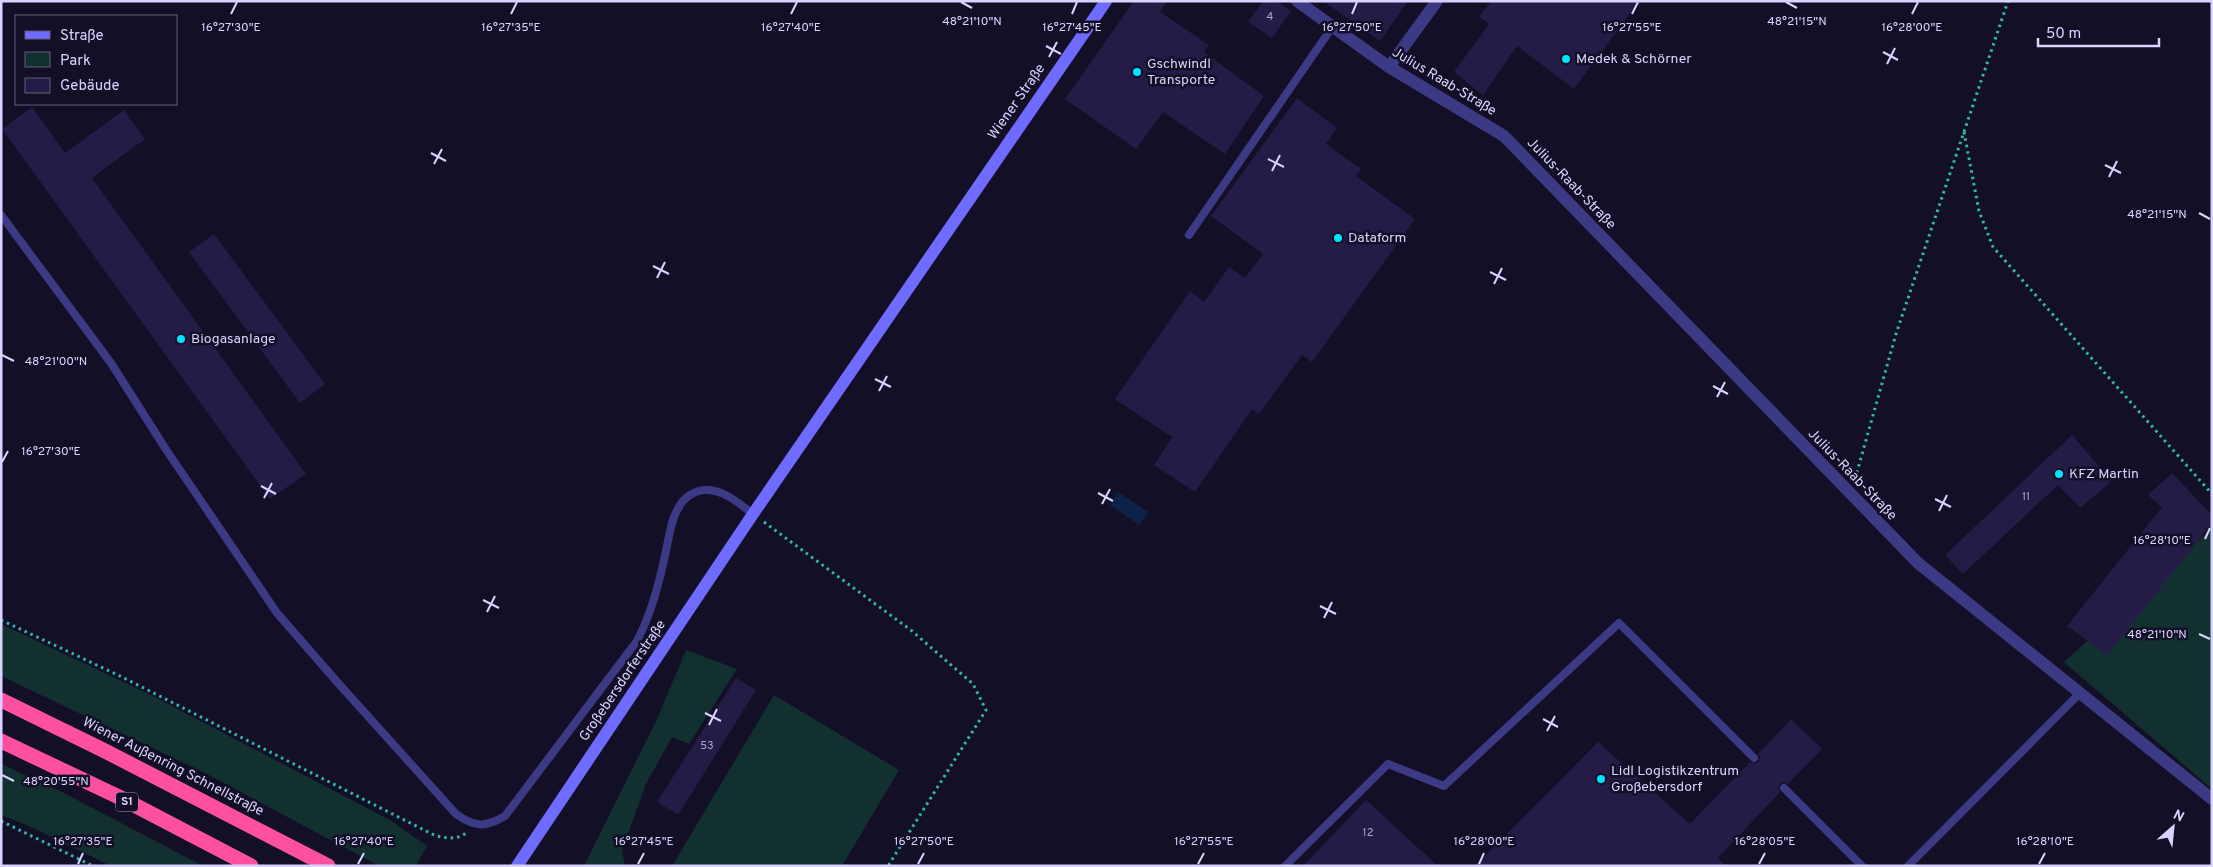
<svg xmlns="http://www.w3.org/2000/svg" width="2213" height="867" font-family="Overpass,sans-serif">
	<rect width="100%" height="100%" fill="#130f26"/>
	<path fill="#12302f" d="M2212 528V789L2064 662Z
		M1 624 151 695 390 820 427 846 416 866H379L205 773 1 676Z
		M686 650 737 669 689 744 672 737 646 784 622 850 625 866H584L657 719Z
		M774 695 899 770 842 866H672Z
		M1 764 62 792 203 866H111L31 827 1 815Z"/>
	<path fill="#0c2248" d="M1118 492 1148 512 1139 525 1110 505Z"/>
	<path fill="#241b47" d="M1134 1H1167L1160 12 1209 45 1204 52 1264 96 1225 154 1163 112 1136 149 1065 99Z
		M1263 1H1276L1291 11 1272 38 1248 22Z
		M1323 1H1408L1380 41Z
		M1491 1H1639L1574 89 1517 46 1483 95 1454 72 1489 24 1479 17Z
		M1297 98 1337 128 1326 144 1361 169 1356 176 1415 219 1312 362 1302 355 1259 414 1252 409 1195 492 1154 465 1172 437 1115 399 1190 291 1204 302 1229 267 1245 278 1263 254 1211 216Z
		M32 107 65 153 124 110 145 139 92 178 306 474 270 499 2 129Z
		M214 234 325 384 300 403 189 252Z
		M2072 435 2112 481 2080 508 2058 485 1963 574 1945 555Z
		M2172 473 2212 515V523L2107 655 2067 626 2162 507 2148 495Z
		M736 678 756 690 678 815 657 802Z
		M1791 719 1822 749 1788 784 1783 782 1780 784 1778 789 1780 792 1718 858 1726 866H1475L1598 742 1690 824 1750 762 1755 764 1758 762 1760 757 1758 754Z
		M1366 800 1438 866H1303Z"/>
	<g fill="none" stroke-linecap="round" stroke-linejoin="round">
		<path stroke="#2fb8b0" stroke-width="3" stroke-dasharray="2.5 4" stroke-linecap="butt" d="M1964 132 1979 211 1993 247 2212 494
			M1855 479 1896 334 2008 1
			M764 522 912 631 973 684 986 710 888 866
			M1 620 118 675 436 836C447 838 457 840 466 833
			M1 821 93 866"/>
		<path stroke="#3d3a85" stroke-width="8" d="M1 215 111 363 165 448 277 613 338 683 456 814C474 827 485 828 505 816L637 641C652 612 659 583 666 551 669 537 671 519 679 507 684 497 695 490 707 490 724 490 740 504 753 514
			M1189 235 1333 26
			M1784 788 1862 866
			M1285 866 1388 764 1444 786 1619 623 1754 758
			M1908 866 2080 693"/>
		<path stroke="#3d3a85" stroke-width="12" d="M1297 1 1389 67 1504 136 1918 563 2212 799
			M1389 67 1437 1"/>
		<path stroke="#6f6bff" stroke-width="12" d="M517 866 753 514 1106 1"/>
		<path stroke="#ff4fa3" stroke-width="15" d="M1 700 105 751 328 866
			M1 741 121 798 251 866"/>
	</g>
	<path fill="none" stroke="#d9d4ff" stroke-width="2" d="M961 2 972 8M1786 2 1797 8M231 14 237 2M511 14 517 2M791 14 797 2M1072 14 1077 2M1352 14 1357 2M1632 14 1638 2M1912 14 1918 2M1046 46 1061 54M1883 52 1898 60M1049 57 1057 42M1887 64 1895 48M431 153 446 161M1268 159 1284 167M434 164 442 149M2105 165 2121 173M1272 171 1280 155M2109 177 2117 161M2199 213 2210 219M653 266 669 274M1490 272 1506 280M657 278 665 262M1494 284 1502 268M2 355 14 361M875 379 891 387M1713 386 1728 394M879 391 887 376M1717 397 1725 382M2 462 8 451M261 486 276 494M1098 493 1113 501M264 498 272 483M1935 499 1951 507M1102 504 1110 489M1939 511 1947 495M2205 539 2210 528M483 600 499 608M1320 606 1336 614M487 612 495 596M1324 618 1332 602M2199 634 2210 639M705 713 721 721M1543 719 1558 727M709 725 717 709M1547 731 1555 716M2 775 14 781M78 864 83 853M358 864 364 853M638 864 644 853M918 864 924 853M1198 864 1204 853M1479 864 1484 853M1759 864 1765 853M2039 864 2045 853"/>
	<g fill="#00e5ff" stroke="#130f26" stroke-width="2">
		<circle cx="1566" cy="59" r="5"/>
		<circle cx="1137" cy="72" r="5"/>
		<circle cx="1338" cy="238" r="5"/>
		<circle cx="181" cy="339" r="5"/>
		<circle cx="2059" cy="474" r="5"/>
		<circle cx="1601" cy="779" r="5"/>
	</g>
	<g text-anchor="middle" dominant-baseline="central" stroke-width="5" stroke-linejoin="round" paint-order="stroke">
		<g font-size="11" fill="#aca6d1">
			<text x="1270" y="17">4</text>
			<text x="2026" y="497">11</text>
			<text x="707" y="746">53</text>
			<text x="1368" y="833">12</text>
		</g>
		<rect fill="#130f26" stroke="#9e99be" stroke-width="1" x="116" y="792.5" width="22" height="19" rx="4"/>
		<g font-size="12" font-weight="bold" fill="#d9d4ff">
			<text x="127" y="802">S1</text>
		</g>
		<g font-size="14" fill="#d9d4ff" stroke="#130f26" text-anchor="start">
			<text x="1576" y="59">Medek &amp; Schörner</text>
			<text x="1147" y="64">Gschwindl<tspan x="1147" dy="16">Transporte</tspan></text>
			<text x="1348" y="238">Dataform</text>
			<text x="191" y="339">Biogasanlage</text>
			<text x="2069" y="474">KFZ Martin</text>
			<text x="1611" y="771">Lidl Logistikzentrum<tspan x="1611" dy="16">Großebersdorf</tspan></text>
		</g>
		<g font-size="14" fill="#d9d4ff" stroke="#130f26">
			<text transform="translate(1444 82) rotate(31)">Julius Raab-Straße</text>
			<text transform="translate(1017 102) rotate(-55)">Wiener Straße</text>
			<text transform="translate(1571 184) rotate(46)">Julius-Raab-Straße</text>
			<text transform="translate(1852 475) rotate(46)">Julius-Raab-Straße</text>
			<text transform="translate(623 681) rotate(-56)">Großebersdorferstraße</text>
			<text transform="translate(173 767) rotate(27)">Wiener Außenring Schnellstraße</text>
		</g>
	</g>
	<g font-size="12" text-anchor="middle" fill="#d9d4ff" stroke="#130f26" stroke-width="5" stroke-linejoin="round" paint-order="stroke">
		<text x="972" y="25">48°21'10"N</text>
		<text x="1797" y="25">48°21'15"N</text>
		<text x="231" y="31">16°27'30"E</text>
		<text x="511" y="31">16°27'35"E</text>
		<text x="791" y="31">16°27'40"E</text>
		<text x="1072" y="31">16°27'45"E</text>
		<text x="1352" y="31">16°27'50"E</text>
		<text x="1632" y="31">16°27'55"E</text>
		<text x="1912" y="31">16°28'00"E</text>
		<text x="2157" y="218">48°21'15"N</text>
		<text x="56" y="365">48°21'00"N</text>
		<text x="51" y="455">16°27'30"E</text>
		<text x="2162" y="544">16°28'10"E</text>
		<text x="2157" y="638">48°21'10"N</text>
		<text x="56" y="785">48°20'55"N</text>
		<text x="83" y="845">16°27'35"E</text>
		<text x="364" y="845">16°27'40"E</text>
		<text x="644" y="845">16°27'45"E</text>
		<text x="924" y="845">16°27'50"E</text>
		<text x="1204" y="845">16°27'55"E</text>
		<text x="1484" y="845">16°28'00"E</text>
		<text x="1765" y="845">16°28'05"E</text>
		<text x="2045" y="845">16°28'10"E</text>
	</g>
	<rect width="2213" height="867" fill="none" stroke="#d9d4ff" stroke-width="5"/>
	<rect x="15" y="15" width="162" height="90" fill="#130f26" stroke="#625e7d"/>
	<rect x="25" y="31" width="25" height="8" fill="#6f6bff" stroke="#625e7d"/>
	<text x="60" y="40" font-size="15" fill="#d9d4ff">Straße</text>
	<rect x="25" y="52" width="25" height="15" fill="#12302f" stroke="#625e7d"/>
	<text x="60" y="65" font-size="15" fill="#d9d4ff">Park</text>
	<rect x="25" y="78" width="25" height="15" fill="#241b47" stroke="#625e7d"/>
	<text x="60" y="90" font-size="15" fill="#d9d4ff">Gebäude</text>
	<g transform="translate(2173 827) rotate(27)" stroke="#130f26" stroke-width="4" paint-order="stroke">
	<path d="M0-4L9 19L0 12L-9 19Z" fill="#d9d4ff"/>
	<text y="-8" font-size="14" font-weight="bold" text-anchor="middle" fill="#d9d4ff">N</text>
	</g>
	<path d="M2038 38v8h121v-8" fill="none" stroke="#d9d4ff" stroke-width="2.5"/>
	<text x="2046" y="38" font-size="15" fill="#d9d4ff" stroke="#130f26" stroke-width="4" paint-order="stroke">50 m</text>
</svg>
